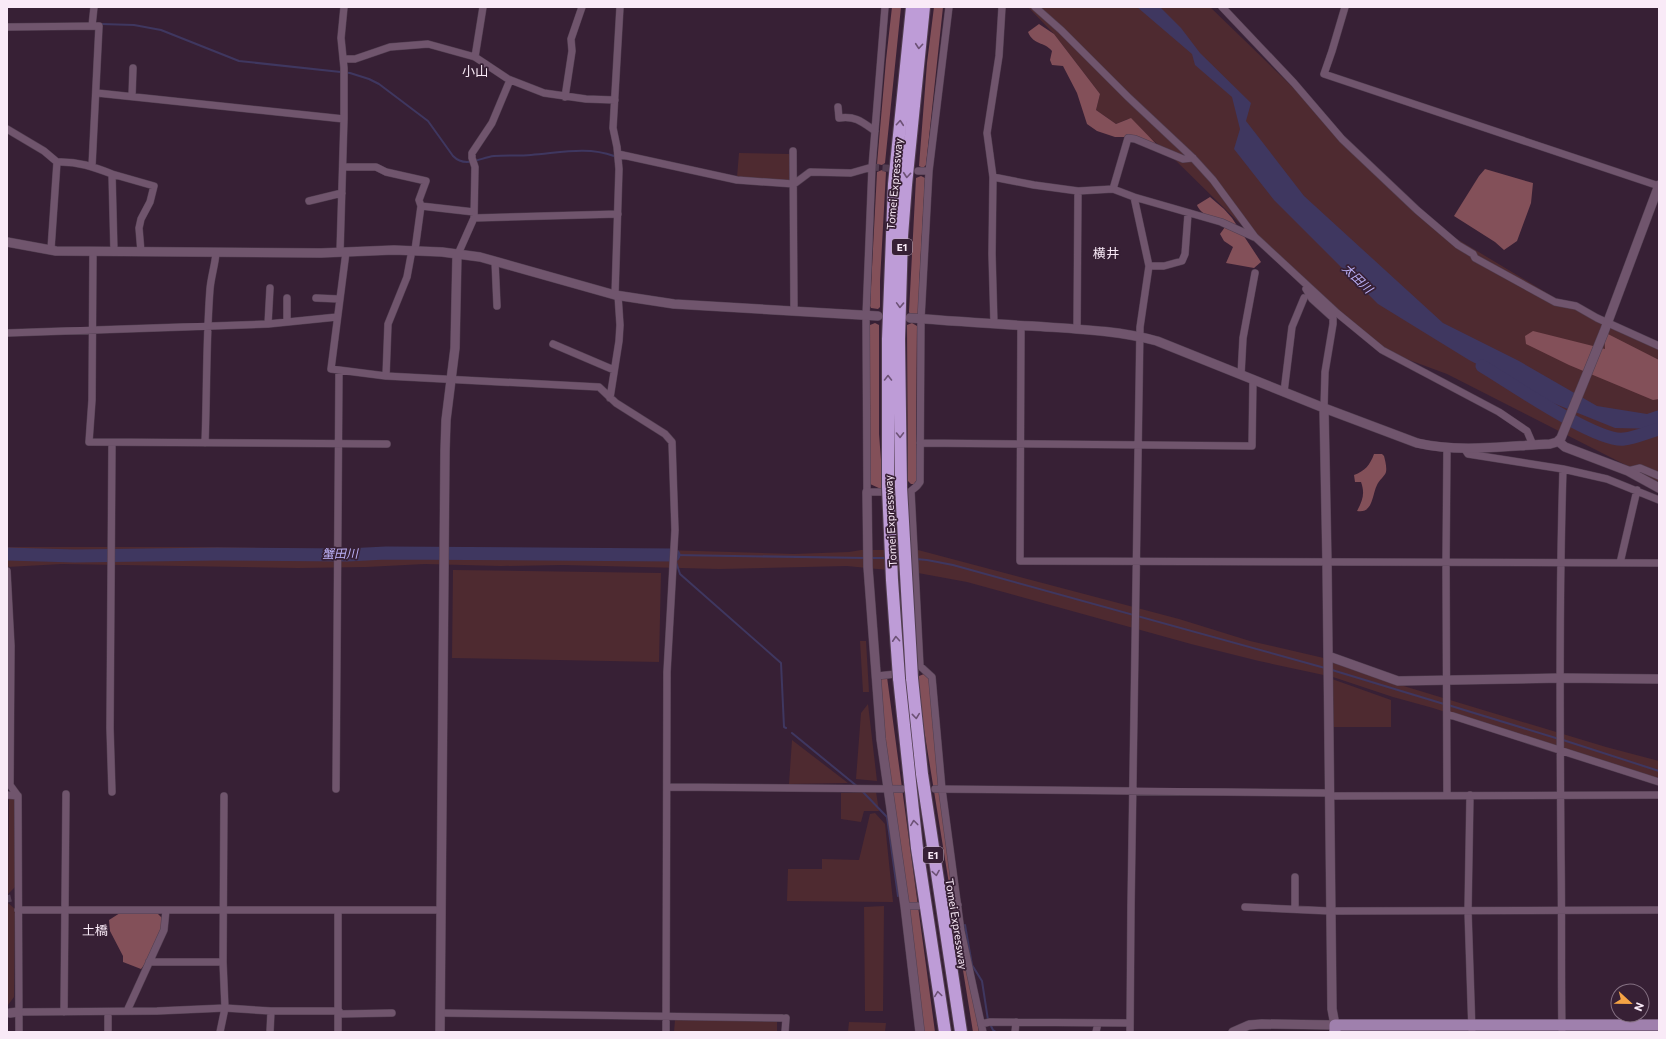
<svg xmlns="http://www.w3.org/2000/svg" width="1666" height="1039" font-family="Commissioner,'Noto Sans JP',sans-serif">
	<rect width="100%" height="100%" fill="#372035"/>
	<path fill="#4e2a30" d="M1028 7H1210L1437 227 1572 308 1659 345V482L1447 374 1382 350 1271 254 1168 153 1128 119 1116 124 1096 110 1100 94 1054 34Z
		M739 153 790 154 789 181 737 177Z
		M7 547H217L354 550H664L794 554 849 552 861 550H918L1179 619 1250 641 1328 659 1397 684 1606 747 1659 761V782L1433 708 1393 697 1333 677 1259 661 1191 644 967 582 918 573 847 566 720 569 563 565 501 566 425 564 366 567 298 568 62 564 7 567Z
		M453 570 661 573 659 662 452 658Z
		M860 641H866L869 692H863Z
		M1332 679 1391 700V727H1332Z
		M868 704 877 781 856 779 861 713Z
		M792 740 848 783 789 784Z
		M876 792 879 811H864L861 822 841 819V793Z
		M9 796 18 798 15 887 8 894Z
		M875 813 885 824 893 902 787 901 788 869H822V859L859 860 870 814Z
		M8 903 15 909 14 997 8 1005Z
		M884 906 883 1011H865L864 907Z
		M675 1020 777 1021V1032H674Z
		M849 1022 886 1023 885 1032H848Z"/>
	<path fill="#835059" d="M892 7H901L885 163 882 165 877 164 886 60Z
		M934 7H943L926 165 923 168 919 166 927 63Z
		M1039 24 1054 34 1100 94 1096 110 1116 124 1131 118 1162 150 1138 137H1115L1097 131 1087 124 1077 93 1063 66 1052 65 1050 60 1052 51C1044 41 1034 46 1028 32Z
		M1485 169 1533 183 1531 203 1517 241 1504 250 1495 242 1454 216 1479 176Z
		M882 170 886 172 880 281V307L878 309 871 308 870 306 877 172Z
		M921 176 925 178 919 287V313L918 315 910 314 909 312 916 178Z
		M1210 197 1224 209 1232 218 1261 262 1254 268 1226 263 1233 247 1224 241 1220 234 1225 227C1217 222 1200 214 1197 205Z
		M875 323 879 325V434L881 460V489L870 484 869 465 870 325Z
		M912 323 917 326 916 434 918 480 915 484H911L908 481 907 325Z
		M1533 331 1605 349 1604 332 1659 360V399L1653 400 1569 365 1526 344 1525 336Z
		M1374 454H1382L1384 456C1385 460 1387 467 1386 472 1385 476 1379 480 1377 485 1372 495 1373 514 1357 511 1363 500 1365 493 1361 482H1355L1354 475C1365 471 1370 465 1374 454Z
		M924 674 932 677 956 894 979 1032H973L917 686 919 676Z
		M877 676 887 677 935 1032H923Z
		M120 913H157L165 921 148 960 141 969 123 962V956L110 931 109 920Z"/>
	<path fill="#3f3760" d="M1137 7H1160L1181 28 1200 53 1251 103 1246 121 1304 196 1443 323 1519 361 1597 406 1647 414 1659 410V429L1615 428 1548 401 1469 360 1378 304 1274 200 1234 149 1240 129 1232 97 1195 65 1192 54Z"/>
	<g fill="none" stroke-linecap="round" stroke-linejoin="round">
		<path stroke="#3f3760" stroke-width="2" d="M101 24 134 25 161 30 239 61 350 73 369 79 379 84 428 121 453 156C457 160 461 162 467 162 476 162 485 157 494 156 506 155 519 156 531 155 559 153 587 146 614 156
			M674 555 866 558
			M870 558H886
			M916 559 927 560 953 565 1325 668
			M676 562 680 574 781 663 784 727 786 728
			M1332 670 1444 704
			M1448 705 1559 739
			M792 733 858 787
			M1563 740 1659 771
			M863 792 887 817 898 896
			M965 925 972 965 982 981 988 1020
			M990 1024 993 1030 996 1032"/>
		<path stroke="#3f3760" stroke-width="13" d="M1482 366C1509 382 1597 443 1624 439 1635 438 1648 432 1659 429
			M7 554 75 556 217 554 347 555 386 553 674 555"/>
		<path stroke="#543e52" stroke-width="7" stroke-dasharray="7 3.5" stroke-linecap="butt" d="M872 167 899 169
			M7 899 11 898"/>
		<g stroke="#523f51" stroke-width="8">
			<path id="minor" d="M885 7 872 167 866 316 867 492H905
				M949 7 929 171 921 319 920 482 917 486 911 491 920 666 932 677 942 789 961 931 983 1032
				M1035 7 1061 30 1128 97 1193 158 1213 180 1255 237 1337 313 1382 350 1499 412 1527 431 1533 445
				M1222 7 1294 83 1342 139 1417 210 1458 245 1473 254 1475 258 1555 302 1576 306 1597 318 1659 346
				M1345 7 1332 51 1324 74 1659 186
				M92 26 94 7
				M7 27 99 26 92 166
				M475 57 483 7
				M343 59H355L390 47 428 44 475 57 508 79 544 93 586 99 615 100
				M97 93 344 119
				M132 96 133 68
				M565 97 572 51 571 39 582 7
				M838 107 839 118C856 116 861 121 875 131
				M7 129 44 151 57 162 51 249
				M793 151 794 311
				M618 154 737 180 794 184 810 172 851 173 872 167
				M57 162C77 161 94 167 112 174L114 252
				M343 167H376L386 172 426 181 419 200 421 206 474 212
				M918 171H929
				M112 174 154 186 150 202 141 219 139 228 141 252
				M993 177 987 133 999 56 1002 7
				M1113 189 1128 138 1135 139 1183 159 1193 158
				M309 201 342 193
				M474 218 618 214
				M415 250 421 206
				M93 251 92 400 89 442 387 444
				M340 252 344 119V68L341 38 344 7
				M346 252 331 369 386 376 599 387 616 403 665 434 672 442 675 530 667 672 666 1032
				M458 254 474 218 475 167 472 158V153L492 123 510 80
				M495 261 497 306
				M1149 266H1164L1182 261 1185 254 1188 214
				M1306 289 1312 299 1333 318V324L1325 372 1324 408
				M615 295 619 169 617 147 613 128 620 7
				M316 298 339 299
				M287 322V298
				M268 324 270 288
				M994 324 992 254 993 177 1034 185 1078 191 1113 189 1134 197 1221 222 1254 237
				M1021 325 1020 561 1659 563
				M1077 329 1078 191
				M7 333 268 324 337 317
				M553 344 614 370
				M1241 375 1243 338 1255 273
				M386 376 388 324 407 277 412 250
				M1284 392 1292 327 1304 298
				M610 398 619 341 620 325 618 295
				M112 443 110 728 112 792
				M205 443C207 392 206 340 210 289 211 277 215 265 216 253
				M920 443 1252 446 1253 379
				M1464 448 1468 454 1563 469 1607 479 1659 500
				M1628 471 1640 468 1659 476
				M1620 563 1637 490
				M7 571 11 646 10 785 18 796 19 1032
				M877 676 915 672
				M1447 714 1659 782
				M667 787 902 789
				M336 789 339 371
				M935 789 1329 793
				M7 795 18 796
				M1447 795 1446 563 1447 448
				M1470 795 1468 911 1472 1032
				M1329 796 1659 795
				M905 906H918
				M949 906 958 905
				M1245 907 1330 911 1659 910
				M1295 909V877
				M18 910H441
				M338 910V1032
				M149 962H223
				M127 1011 164 930 166 910
				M18 1012 157 1011 225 1008 271 1011H339
				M64 1012 66 794
				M441 1013 782 1018
				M339 1014 392 1013
				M981 1024 990 1022 1130 1023
				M108 1032V1012
				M220 1032 225 1008 223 962 224 796
				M270 1032 271 1011
				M785 1032 786 1018
				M1015 1032 1016 1022
				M1096 1032 1098 1023
				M1130 1032 1131 906 1140 327 1149 266 1134 197
				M1562 1032C1561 974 1562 915 1561 856 1560 727 1559 598 1563 469"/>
		</g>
		<g stroke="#523f51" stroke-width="10">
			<path id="tertiary" d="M7 242 56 251 321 253 394 250 442 252 480 257 615 295 674 304 878 316
				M910 318C951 321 991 324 1032 326 1074 329 1116 330 1157 341L1324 408 1417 443C1460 453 1506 446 1550 444L1557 442 1561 438 1604 332 1659 185
				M1558 441 1565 447 1628 471 1659 488
				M867 492 868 567 881 739 905 906 920 1032
				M1328 656 1398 681 1561 678 1659 679
				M10 1013 18 1012
				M440 1032 445 451 446 420 455 348 457 254
				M1233 1032 1249 1025 1262 1024 1335 1025 1332 1009 1327 563 1324 408"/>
		</g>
		<g stroke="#523f51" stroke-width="12">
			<path id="primary" d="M1335 1032V1025H1659"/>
		</g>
		<g stroke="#523f51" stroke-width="14">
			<path id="motorway" d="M888 487V339L894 184 912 7
				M901 487 899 339 902 236 906 185 924 7
				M899 678 917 848 945 1032
				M912 678 922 774 961 1032"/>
		</g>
		<use href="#minor" stroke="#70556d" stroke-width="7"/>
		<use href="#tertiary" stroke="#70556d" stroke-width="9"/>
		<use href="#primary" stroke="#9f80ad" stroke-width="11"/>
		<use href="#motorway" stroke="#be9cd7" stroke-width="12"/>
		<g stroke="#523f51" stroke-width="14" stroke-linecap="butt">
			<path id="motorway-bridge" d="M888 487 892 580 899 678
				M901 487 912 678"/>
		</g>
		<use href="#motorway-bridge" stroke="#be9cd7" stroke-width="12"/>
	</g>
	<defs><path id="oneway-chevron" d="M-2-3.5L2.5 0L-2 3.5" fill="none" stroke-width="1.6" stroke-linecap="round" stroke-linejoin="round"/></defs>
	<g stroke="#6d5276">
		<use href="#oneway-chevron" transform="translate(919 46) rotate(95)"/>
		<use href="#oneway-chevron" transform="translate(900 123) rotate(-85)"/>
		<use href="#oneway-chevron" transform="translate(907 175) rotate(95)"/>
		<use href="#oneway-chevron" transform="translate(900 305) rotate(92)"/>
		<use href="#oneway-chevron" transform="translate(888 378) rotate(-90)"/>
		<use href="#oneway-chevron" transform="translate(900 435) rotate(89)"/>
		<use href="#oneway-chevron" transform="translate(896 639) rotate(-94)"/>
		<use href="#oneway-chevron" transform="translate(916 716) rotate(84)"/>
		<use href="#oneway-chevron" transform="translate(914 823) rotate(-97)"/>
		<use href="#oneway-chevron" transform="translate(936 873) rotate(81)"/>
		<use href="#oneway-chevron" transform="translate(938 994) rotate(-98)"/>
	</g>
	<g text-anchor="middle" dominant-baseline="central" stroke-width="3.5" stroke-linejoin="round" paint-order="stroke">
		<g fill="#372035" stroke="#bfadbd" stroke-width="1">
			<rect x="892" y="239" width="20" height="16" rx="3"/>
			<rect x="923" y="847" width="20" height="16" rx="3"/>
		</g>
		<g font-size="10" font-weight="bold" fill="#f9eaf7">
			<text x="902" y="247">E1</text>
			<text x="933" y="855">E1</text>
		</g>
		<g font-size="11" fill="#f9eaf7" stroke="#372035">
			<text transform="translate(894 184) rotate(-85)">Tomei Expressway</text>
			<text transform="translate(890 521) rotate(-93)">Tomei Expressway</text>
			<text transform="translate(957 924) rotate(81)">Tomei Expressway</text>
		</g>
		<g font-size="12" font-style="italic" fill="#beb3fa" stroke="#372035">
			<text transform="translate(1358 278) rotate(44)">太田川</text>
			<text transform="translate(340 553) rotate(-1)">蟹田川</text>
		</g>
		<g font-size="13" fill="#f9eaf7" stroke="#372035">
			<text x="475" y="71">小山</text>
			<text x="1106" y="253">横井</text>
			<text x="95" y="930">土橋</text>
		</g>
	</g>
	<rect width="1666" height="1039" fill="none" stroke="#f9eaf7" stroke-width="16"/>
	<g transform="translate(1630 1003) rotate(112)"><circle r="19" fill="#372035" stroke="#857183"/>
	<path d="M0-3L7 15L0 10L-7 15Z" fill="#f4a345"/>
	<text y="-6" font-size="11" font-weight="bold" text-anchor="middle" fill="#f9eaf7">N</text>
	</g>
</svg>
